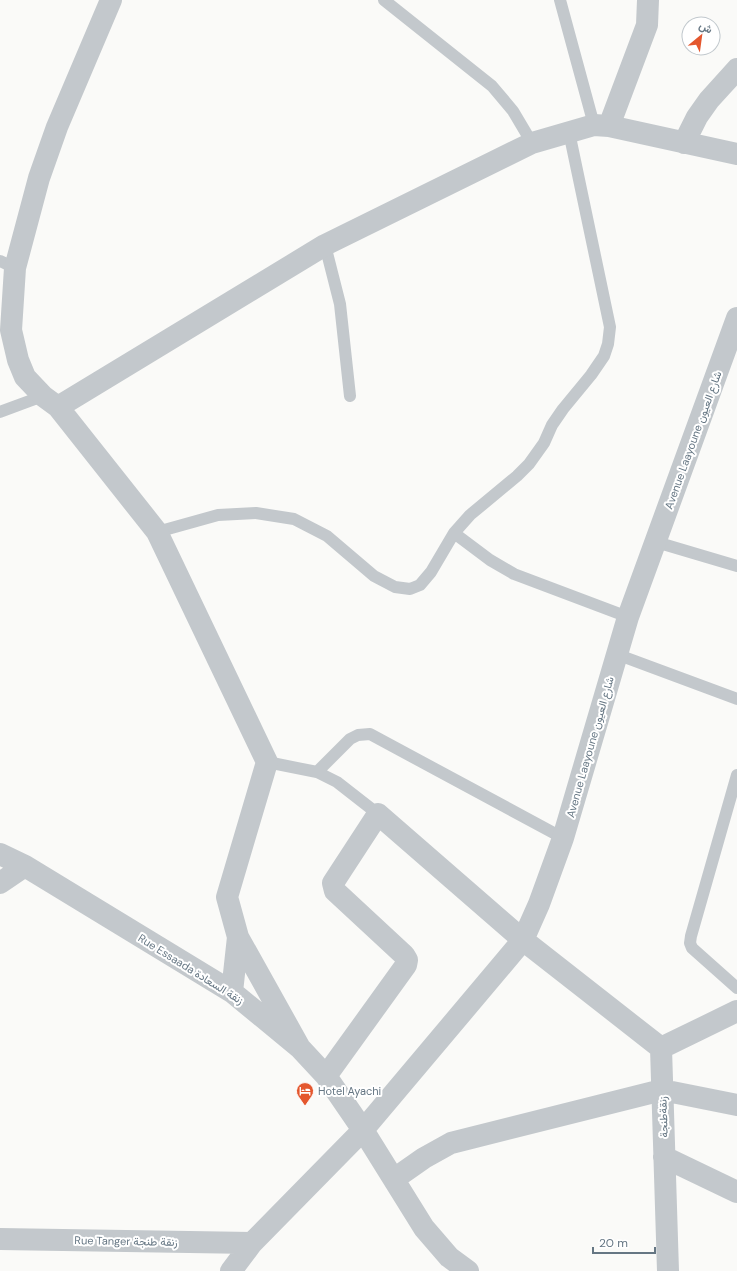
<svg xmlns="http://www.w3.org/2000/svg" width="737" height="1271" font-family="'DM Sans',Vazirmatn,sans-serif">
	<rect width="100%" height="100%" fill="#fafaf8"/>
	<g fill="none" stroke-linecap="round" stroke-linejoin="round">
		<path stroke="#c3c8cc" stroke-width="12" d="M384 0 492 86 513 111 532 143
			M560 0 594 125
			M325 245 340 304 350 396
			M0 261 15 268
			M0 412 43 396
			M157 532 218 515 256 513 294 519 327 536 374 576 395 587 410 589 420 585 431 572 454 533 470 515 517 476 529 464 544 443 552 425 563 409 591 375 604 356 608 344 610 327 569 132
			M454 533 490 560 514 574 628 617
			M656 542 737 566
			M616 654 737 699
			M267 762 317 772 337 782 378 814
			M317 772 350 739 358 735 370 734 563 838
			M737 775 691 936 690 943 692 948 737 988"/>
		<path stroke="#c3c8cc" stroke-width="22" d="M111 0 57 127 39 178 15 268 11 330 18 360 25 377 43 396 58 407 157 532 267 762 227 897 238 937 300 1048
			M609 126 647 25 648 0
			M684 143 697 117 709 100 737 69
			M58 407 325 245 532 143 594 125 609 126 737 154
			M0 854 25 866 232 992 300 1048 326 1076 363 1130 424 1228 449 1257 468 1271
			M0 883 25 866
			M232 992 238 937
			M326 1076 406 965 407 960 404 955 335 891 333 883 378 814 523 940 661 1048
			M664 1157 737 1192
			M394 1179 424 1158 451 1143 662 1090 737 1105
			M0 1239 252 1243
			M231 1271 252 1243 363 1130 523 940 539 904 563 838 628 617 737 318
			M668 1271 661 1048 737 1011"/>
	</g>
	<defs>
		<g id="hotel-pin" transform="scale(0.9)"><path d="M0 17L-7.5 6A9.5 9.5 0 1 1 7.5 6Z" fill="#e4572e" stroke="#fff"/><path d="M-6-4.5h1.5V1H6V5H4.5V3h-9V5H-6ZM-4 0a1.8 1.8 0 1 1 3.6 0ZM.5 0V-2.5h3Q6-2.5 6 0Z" fill="#fff"/></g>
	</defs>
	<g fill-rule="evenodd">
		<use href="#hotel-pin" x="305" y="1091"/>
	</g>
	<g text-anchor="middle" dominant-baseline="central" stroke-width="4" stroke-linejoin="round" paint-order="stroke">
		<g font-size="11" fill="#657683" stroke="#fff">
			<text transform="translate(693 440) rotate(-70)">Avenue Laayoune شارع العيون</text>
			<text transform="translate(590 747) rotate(-74)">Avenue Laayoune شارع العيون</text>
			<text transform="translate(191 969) rotate(32)">Rue Essaada زنقة السعادة</text>
			<text transform="translate(663 1117) rotate(-92)">زنقةطنجة</text>
			<text transform="translate(126 1241) rotate(1)">Rue Tanger زنقة طنجة</text>
		</g>
		<g font-size="11" fill="#657683" stroke="#fff" text-anchor="start">
			<text x="318" y="1091">Hotel Ayachi</text>
		</g>
	</g>
	<g transform="translate(701 36) rotate(29)"><circle r="19" fill="#ffffff" stroke="#c1c8cd"/>
	<path d="M0-3L7 15L0 10L-7 15Z" fill="#e4572e"/>
	<text y="-6" font-size="11" font-weight="bold" text-anchor="middle" fill="#657683">ش</text>
	</g>
	<path d="M593 1247v6h62v-6" fill="none" stroke="#657683" stroke-width="2"/>
	<text x="599" y="1247" font-size="12" fill="#657683" stroke="#ffffff" stroke-width="3" paint-order="stroke">20 m</text>
</svg>
